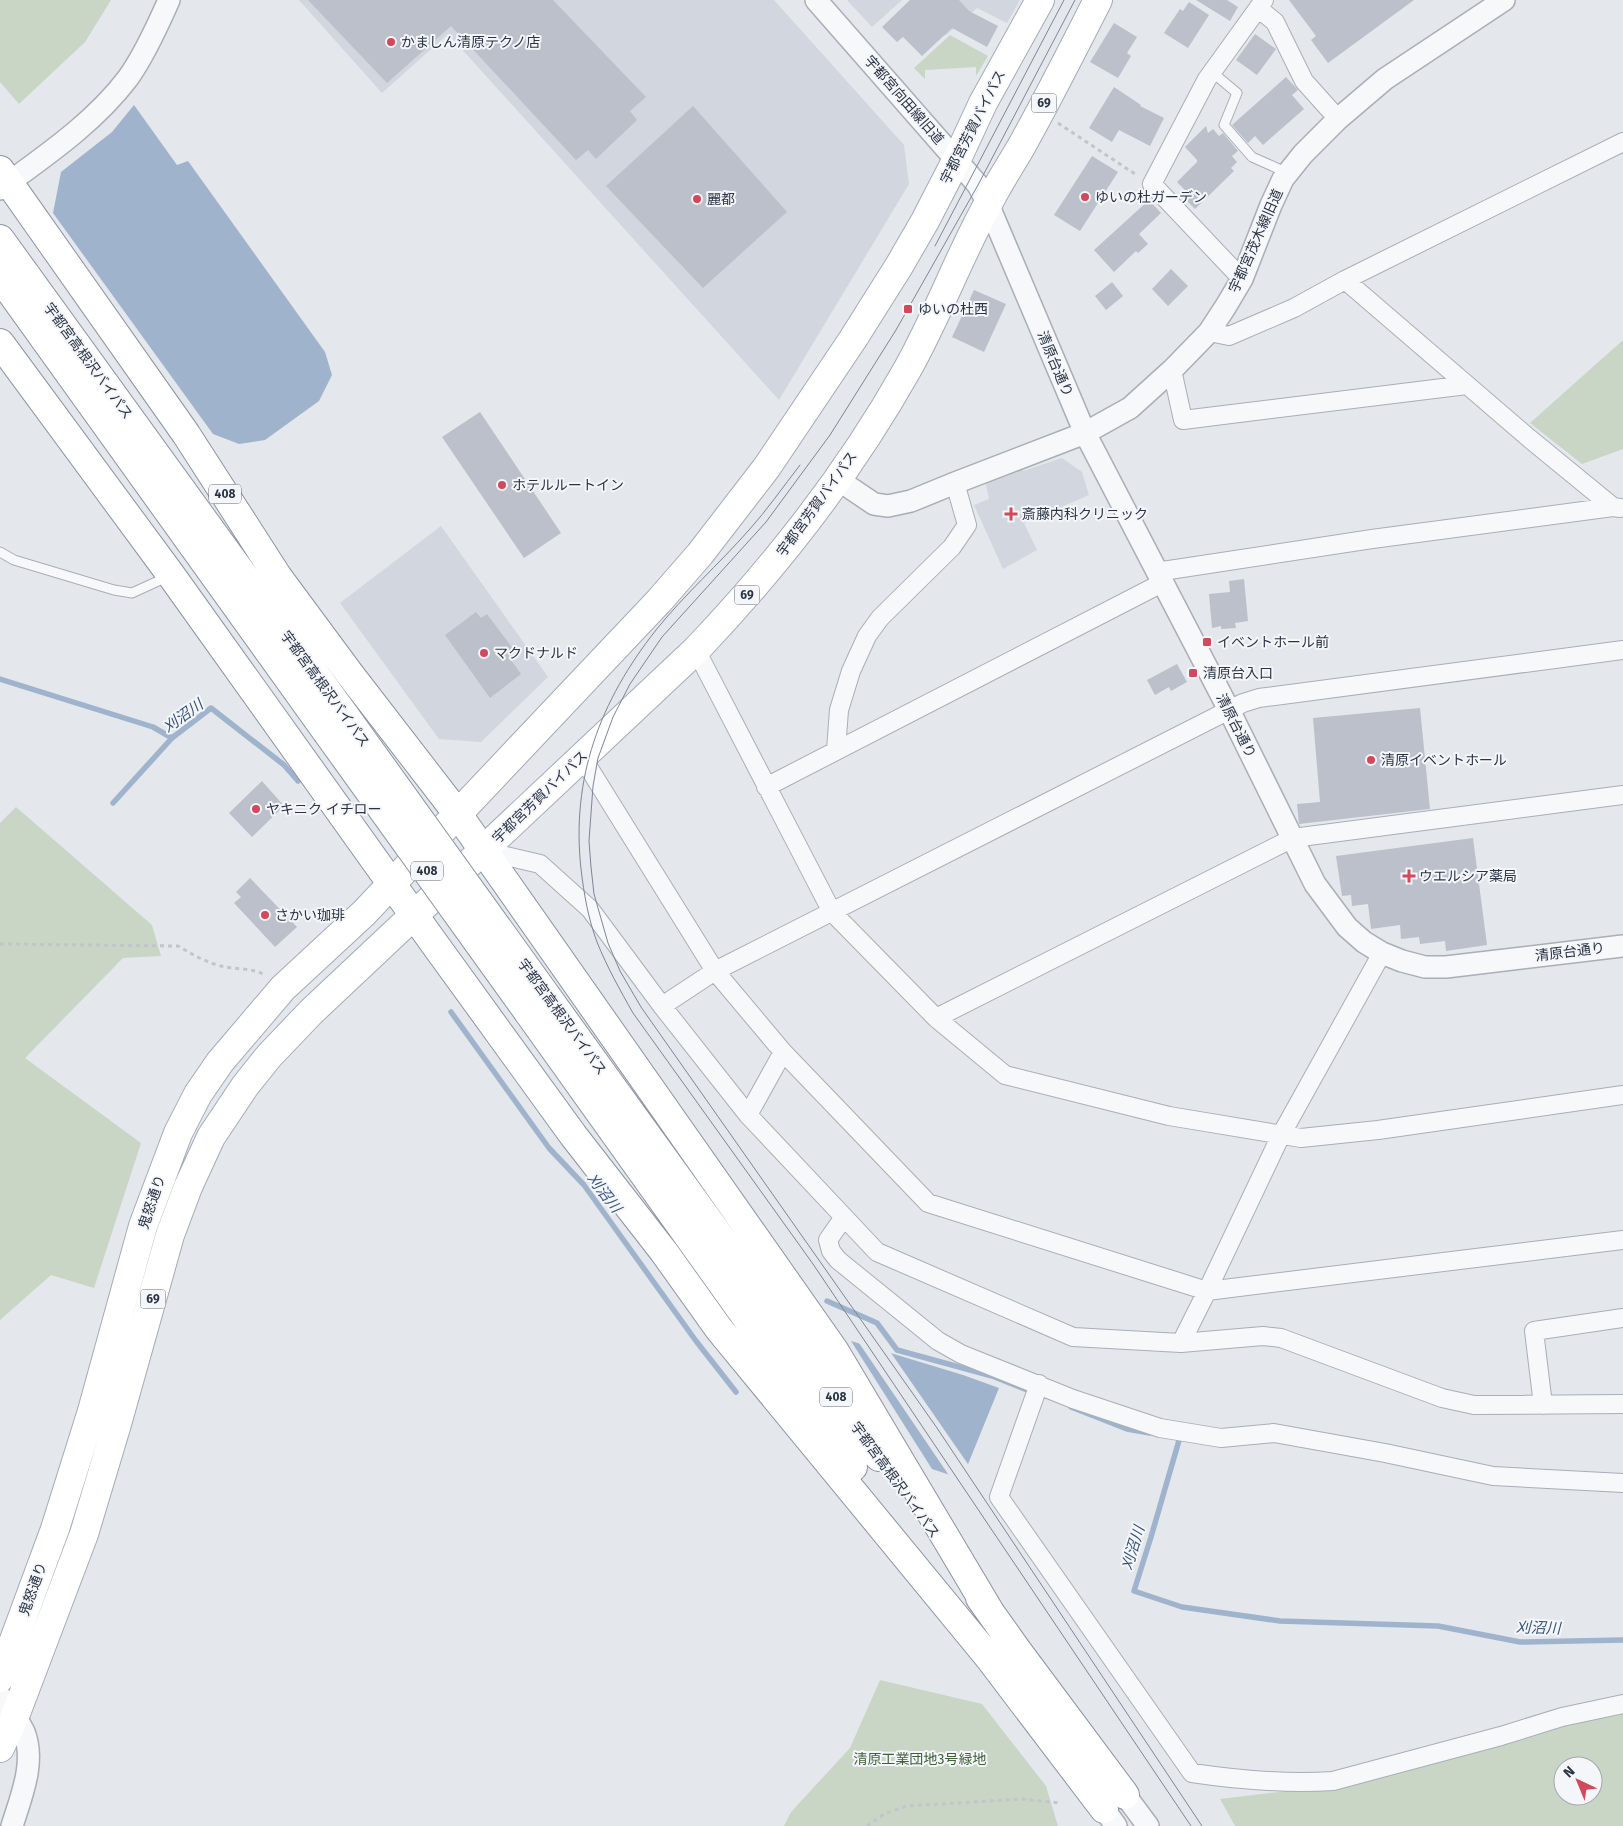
<svg xmlns="http://www.w3.org/2000/svg" width="1623" height="1826" font-family="'Fira Sans','Noto Sans JP',sans-serif">
	<rect width="100%" height="100%" fill="#e4e7ec"/>
	<path fill="#d2d6de" d="M299 0H774L904 145 909 184 779 400 448 34 382 93Z
		M847 0H902L872 27Z
		M911 0H1020L1007 23 977 8 945 36Z
		M1062 458 1082 472 1089 495 1024 523 1037 550 1003 569 974 505 989 499 985 479 1018 466 1023 471Z
		M441 526 548 677 481 742 439 739 340 603Z"/>
	<path fill="#c9d6c5" fill-rule="evenodd" d="M0 0H111L85 42 19 104 0 82Z
		M950 35 988 56 976 76V67L925 70V79L914 68Z
		M1623 340V449L1582 464 1530 423Z
		M16 807 152 925 161 956 123 958 25 1058 141 1143 94 1288 51 1275 0 1320V823Z
		M880 1680 982 1704 1046 1786 1058 1826H784L791 1812 850 1748Z
		M1623 1708V1826H1235L1220 1799 1335 1785ZM1563 1766H1593V1796H1563Z"/>
	<path fill="#9fb4cc" d="M134 105 177 165 188 161 325 352 332 375 319 401 265 440 239 444 213 434 53 213 61 172 112 132Z
		M851 1341 963 1375 999 1388 962 1479 932 1469Z"/>
	<path fill="#e4e7ec" d="M857 1340 889 1350 970 1467 963 1481 950 1477Z"/>
	<g fill="none" stroke-linecap="round" stroke-linejoin="round">
		<path stroke="#9fb4cc" stroke-width="5.5" d="M0 679 153 727 172 738
			M113 803 172 738 211 708 284 765 298 781
			M451 1012 549 1148 584 1185 696 1341 736 1392
			M827 1301 877 1323 897 1350 992 1376 1035 1393
			M1071 1407 1127 1429 1150 1433
			M1177 1437H1180L1151 1537 1134 1591 1182 1607 1280 1621 1438 1626 1520 1642 1623 1640"/>
	</g>
	<path fill="#bbc0ca" d="M308 0H553L646 97 630 111 637 120 596 159 588 150 576 160 451 26 387 83Z
		M910 0H959L969 11 998 26 987 47 952 28 922 56 903 37 897 42 882 27Z
		M1196 0H1227L1238 7 1230 21Z
		M1289 0H1414L1328 63 1311 40 1316 36Z
		M1189 2 1209 15 1188 48 1164 33 1180 9 1183 11Z
		M1114 23 1137 37 1127 53 1131 56 1118 78 1090 62Z
		M1255 34 1276 49 1257 75 1236 60Z
		M1286 77 1298 90 1292 95 1304 109 1263 145 1255 136 1248 143 1232 125Z
		M1114 87 1141 105 1140 106 1164 118 1150 146 1119 130 1112 142 1089 128Z
		M693 106 787 212 703 288 606 186Z
		M1206 126 1208 133 1213 129 1219 136 1223 133 1238 151 1232 156 1237 162 1231 168 1234 171 1195 209 1183 197 1188 193 1177 182 1197 162V160L1185 147Z
		M1092 156 1118 172 1080 231 1054 215Z
		M1149 200 1161 213 1139 234 1148 244 1138 253 1136 251 1114 272 1094 250Z
		M1171 269 1188 286 1168 306 1152 289Z
		M1112 282 1123 296 1106 310 1095 296Z
		M974 290 1006 304 984 352 952 337Z
		M480 412 561 533 524 558 442 437Z
		M1244 579 1248 621 1235 623 1236 628 1221 629V626L1212 628 1209 594 1230 592 1229 581Z
		M476 612 481 618 487 614 514 650 508 656 521 674 490 698 445 635Z
		M1177 664 1187 682 1171 691 1169 687 1155 695 1147 680Z
		M1420 708 1430 809 1299 824 1297 804 1320 802 1313 718Z
		M262 781 284 806 252 837 229 813Z
		M1473 838 1487 945 1446 951 1445 941 1420 944 1419 937 1401 939 1400 925 1371 929 1368 904 1352 906 1351 895 1342 896 1336 856Z
		M250 878 297 927 275 947 234 903 241 897 236 892Z"/>
	<g fill="none" stroke-linecap="round" stroke-linejoin="round">
		<g stroke="#a9aeb7" stroke-width="11">
			<path id="service" d="M1212 72 1237 93 1224 125 1252 157 1288 173
				M0 552 14 560 114 590 132 593 167 577"/>
		</g>
		<g stroke="#a9aeb7" stroke-width="20">
			<path id="minor" d="M1258 8 1275 22 1304 81 1338 119
				M1242 279 1152 184 1207 79 1264 0
				M1345 280 1530 439 1613 507 1620 508
				M1209 332 1229 336 1294 308 1345 280 1623 142
				M1172 370 1183 420 1467 385
				M1156 572 1372 539 1613 507
				M696 650 832 912 936 1018 1005 1075 1169 1116 1301 1138 1378 1130 1623 1095
				M836 750 839 710 851 671 867 636 880 618 952 547 967 525 955 483
				M582 757 715 971 783 1052 928 1203 1207 1291 1623 1240
				M766 787 1162 583
				M484 851 540 864 590 909 662 1006 748 1115 877 1252 1073 1337 1181 1343 1263 1336 1281 1338 1442 1398 1474 1405 1623 1404
				M662 1006 715 971 1243 703 1259 698 1623 650
				M936 1018 1293 838 1623 795
				M748 1115 783 1052
				M844 1217 828 1240 831 1251 838 1260 938 1341 961 1354 1073 1399 1160 1428 1221 1438 1274 1433 1385 1453 1493 1476 1623 1483
				M1181 1343 1207 1291 1281 1135 1382 953
				M1039 1384 999 1497 1192 1773C1239 1780 1286 1784 1333 1781L1501 1736 1562 1717 1623 1704
				M1543 1405 1534 1331 1623 1318"/>
		</g>
		<g stroke="#a9aeb7" stroke-width="24">
			<path id="tertiary" d="M816 0 978 185 988 204 1085 433 1229 710 1315 884 1347 927 1364 942 1382 953 1402 961 1425 967H1446L1623 946
				M0 189C45 156 94 123 128 78 144 56 158 25 169 0
				M837 479 874 504 888 506 911 501 955 483 1085 433 1130 408 1172 370 1209 332 1226 306 1242 279 1271 205 1283 179 1303 154 1338 119 1385 79 1504 0
				M0 1696C9 1708 18 1719 24 1732 36 1762 21 1797 12 1826
				M1125 1795 1148 1826
				M1104 1809 1116 1826"/>
		</g>
		<g stroke="#a3abb8" stroke-width="30">
			<path id="primary" d="M0 1678 55 1529 92 1411 143 1226 178 1133 198 1094 220 1062 283 988 364 913 659 601 700 554 767 467 853 339 899 266 925 221 957 159 983 103 1040 0
				M0 1748 15 1716 84 1534 117 1424 170 1235 188 1187 211 1137 245 1086 269 1056 311 1012 696 650C777 565 849 473 907 370 937 317 958 258 988 204 998 184 1010 166 1021 147 1048 99 1073 49 1098 0"/>
		</g>
		<g stroke="#8b94a3" stroke-width="30">
			<path id="trunk" d="M0 170 186 434 278 577 349 673 457 813 834 1350 990 1612
				M0 239 346 717
				M0 277 326 731
				M0 343 171 575 431 939 573 1135 664 1252 719 1329 991 1660
				M548 998 879 1457
				M528 1012 853 1467
				M980 1598 1017 1650 1125 1795
				M981 1647 1104 1809"/>
		</g>
		<path stroke="#c2c5cb" stroke-width="3" stroke-dasharray="4 4" stroke-linecap="butt" d="M1058 123 1138 176
			M0 944 178 946C192 954 205 962 221 966 235 970 254 967 266 976
			M867 1826 884 1814 907 1806 1022 1799 1060 1803"/>
		<use href="#service" stroke="#f7f8fa" stroke-width="9"/>
		<use href="#minor" stroke="#f7f8fa" stroke-width="18"/>
		<use href="#tertiary" stroke="#f7f8fa" stroke-width="21"/>
		<use href="#primary" stroke="#fff" stroke-width="28"/>
		<use href="#trunk" stroke="#fff" stroke-width="28"/>
		<path stroke="#7d8696" stroke-width="1" d="M1075 0 978 185 896 330 830 435 766 522 662 637 630 684 613 717 598 758 593 786 589 841 591 867 594 894 608 943 620 971 641 1007 937 1428 1202 1826
			M935 246 1064 0
			M800 465C783 487 767 510 749 530 719 564 684 595 656 630 600 701 571 778 581 869 584 894 588 918 597 942 607 967 620 990 633 1013L813 1264 1191 1826"/>
		<g stroke="#8b94a3" stroke-width="30" stroke-linecap="butt">
			<path id="trunk-bridge" d="M346 717 548 998
				M326 731 528 1012"/>
		</g>
		<use href="#trunk-bridge" stroke="#fff" stroke-width="28"/>
	</g>
	<g fill="#d1495b" stroke="#f4f6f9" stroke-width="2">
		<circle cx="391" cy="42" r="5"/>
		<circle cx="1085" cy="197" r="5"/>
		<circle cx="697" cy="199" r="5"/>
		<rect x="903" y="304" width="10" height="10" rx="2.5"/>
		<circle cx="502" cy="485" r="5"/>
		<path d="M1008.5 506.5h5v5h5v5h-5v5h-5v-5h-5v-5h5z"/>
		<rect x="1202" y="637" width="10" height="10" rx="2.5"/>
		<circle cx="484" cy="653" r="5"/>
		<rect x="1188" y="668" width="10" height="10" rx="2.5"/>
		<circle cx="1371" cy="760" r="5"/>
		<circle cx="256" cy="809" r="5"/>
		<path d="M1406.5 868.5h5v5h5v5h-5v5h-5v-5h-5v-5h5z"/>
		<circle cx="265" cy="915" r="5"/>
	</g>
	<g text-anchor="middle" dominant-baseline="central" stroke-width="4" stroke-linejoin="round" paint-order="stroke">
		<g fill="#f4f6f9" stroke="#676e7b" stroke-width="1">
			<rect x="1031.5" y="93.5" width="25" height="19" rx="4"/>
			<rect x="209" y="484.5" width="32" height="19" rx="4"/>
			<rect x="734.5" y="585.5" width="25" height="19" rx="4"/>
			<rect x="411" y="861.5" width="32" height="19" rx="4"/>
			<rect x="140.5" y="1289.5" width="25" height="19" rx="4"/>
			<rect x="820" y="1387.5" width="32" height="19" rx="4"/>
		</g>
		<g font-size="12" font-weight="bold" fill="#2b3445">
			<text x="1044" y="103">69</text>
			<text x="225" y="494">408</text>
			<text x="747" y="595">69</text>
			<text x="427" y="871">408</text>
			<text x="153" y="1299">69</text>
			<text x="836" y="1397">408</text>
		</g>
		<g font-size="14" fill="#2b3445" stroke="#f4f6f9" text-anchor="start">
			<text x="401" y="42">かましん清原テクノ店</text>
			<text x="1095" y="197">ゆいの杜ガーデン</text>
			<text x="707" y="199">麗都</text>
			<text x="918" y="309">ゆいの杜西</text>
			<text x="512" y="485">ホテルルートイン</text>
			<text x="1022" y="514">斎藤内科クリニック</text>
			<text x="1217" y="642">イベントホール前</text>
			<text x="494" y="653">マクドナルド</text>
			<text x="1203" y="673">清原台入口</text>
			<text x="1381" y="760">清原イベントホール</text>
			<text x="266" y="809">ヤキニク イチロー</text>
			<text x="1419" y="876">ウエルシア薬局</text>
			<text x="275" y="915">さかい珈琲</text>
		</g>
		<g font-size="14" fill="#2b3445" stroke="#f4f6f9">
			<text transform="translate(904 100) rotate(49)">宇都宮向田線旧道</text>
			<text transform="translate(973 127) rotate(-63)">宇都宮芳賀バイパス</text>
			<text transform="translate(1256 241) rotate(-66)">宇都宮茂木線旧道</text>
			<text transform="translate(88 361) rotate(54)">宇都宮高根沢バイパス</text>
			<text transform="translate(1055 364) rotate(67)">清原台通り</text>
			<text transform="translate(817 504) rotate(-54)">宇都宮芳賀バイパス</text>
			<text transform="translate(325 689) rotate(54)">宇都宮高根沢バイパス</text>
			<text transform="translate(1236 726) rotate(63)">清原台通り</text>
			<text transform="translate(540 797) rotate(-44)">宇都宮芳賀バイパス</text>
			<text transform="translate(1570 952) rotate(-7)">清原台通り</text>
			<text transform="translate(562 1017) rotate(54)">宇都宮高根沢バイパス</text>
			<text transform="translate(152 1202) rotate(-71)">鬼怒通り</text>
			<text transform="translate(895 1480) rotate(54)">宇都宮高根沢バイパス</text>
			<text transform="translate(33 1589) rotate(-70)">鬼怒通り</text>
		</g>
		<g font-size="14" fill="#3f6138" stroke="#f4f6f9">
			<text x="920" y="1759">清原工業団地3号緑地</text>
		</g>
		<g font-size="15" font-style="italic" fill="#34527a" stroke="#f4f6f9">
			<text transform="translate(183 716) rotate(-36)">刈沼川</text>
			<text transform="translate(604 1193) rotate(52)">刈沼川</text>
			<text transform="translate(1133 1548) rotate(-73)">刈沼川</text>
			<text transform="translate(1538 1628) rotate(1)">刈沼川</text>
		</g>
	</g>
	<g transform="translate(1578 1781) rotate(316)"><circle r="24" fill="#f4f6f9" stroke="#a4a8b1"/>
	<path d="M0-4L9 19L0 12L-9 19Z" fill="#d1495b"/>
	<text y="-8" font-size="14" font-weight="bold" text-anchor="middle" fill="#2b3445">N</text>
	</g>
</svg>
